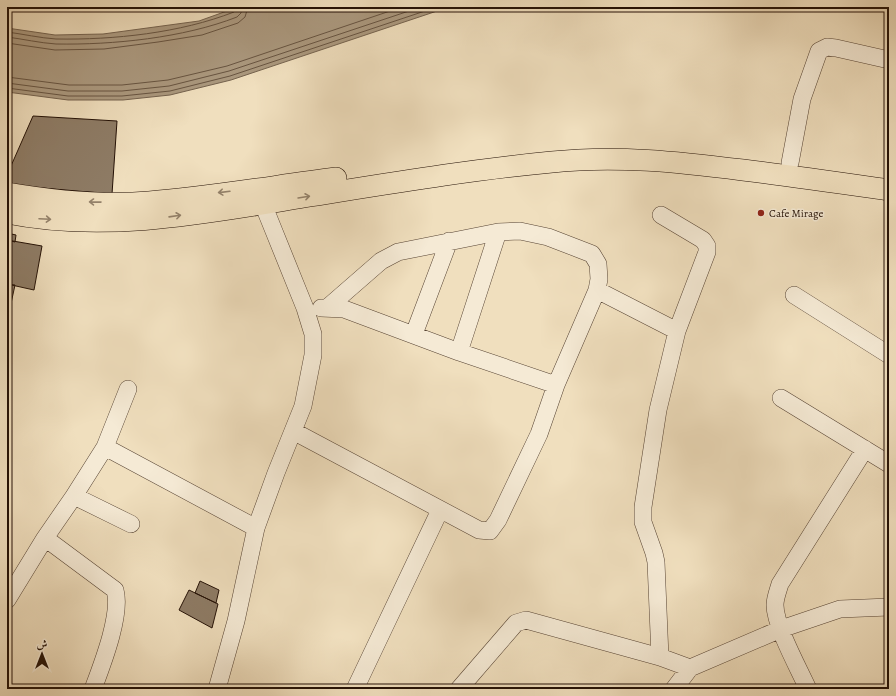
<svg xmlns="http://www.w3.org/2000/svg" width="896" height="696" font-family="Alegreya,Amiri,serif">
	<rect width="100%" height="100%" fill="#f0dfbe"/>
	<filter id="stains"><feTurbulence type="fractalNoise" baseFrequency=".005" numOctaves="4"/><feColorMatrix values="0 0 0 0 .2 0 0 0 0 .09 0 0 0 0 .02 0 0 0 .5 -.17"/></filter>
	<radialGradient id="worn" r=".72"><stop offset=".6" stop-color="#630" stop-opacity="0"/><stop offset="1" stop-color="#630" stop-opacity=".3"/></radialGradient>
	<path fill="#ab997f" stroke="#75634f" d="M238 7H449L231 80 170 95 123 100H68L7 92V28L55 35 103 34 199 21Z"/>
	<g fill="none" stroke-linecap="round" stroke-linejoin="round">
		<path stroke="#685542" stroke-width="1" d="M7 32C23 34 40 38 56 39 114 40 180 33 234 12L237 7
			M7 37C23 39 40 43 56 44 113 45 183 38 237 17L241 13 242 7
			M7 43 55 50 104 49 158 42 202 35 238 23 245 17 248 7
			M7 77 69 85H122L168 80 227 66 402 7
			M7 83 68 91H122L169 86 229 71 421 7
			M7 88 68 96H122L170 91 230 76 437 7"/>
	</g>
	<path fill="#8e7c66" stroke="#241106" d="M33 116 117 121 112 194 7 185V175Z
		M7 233 16 235 15 242 7 240Z
		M7 240 42 246 34 290 7 284Z
		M7 284 15 285 7 322Z
		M200 581 219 590 216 603 195 593Z
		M189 590 218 604 212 628 179 610Z"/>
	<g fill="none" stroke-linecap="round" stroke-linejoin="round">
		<g stroke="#574434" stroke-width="18">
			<path id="minor" d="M790 163 802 99 819 51 827 47 836 48 889 60
				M794 295 889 355
				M321 308 344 309 459 352 556 385
				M327 308 381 261 398 252 498 232 520 231 548 237 592 254 598 264 599 279 597 290
				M414 334 449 241
				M459 352 498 232
				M781 398 889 464
				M293 431 479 530 490 531 498 520 539 434 556 385 597 290 677 331
				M105 447 256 528
				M74 496 105 447 128 389
				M45 538 115 590C122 614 102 665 93 689
				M7 600 45 538 74 496 131 524
				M660 657 656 562 654 553 643 522V507L658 410 677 331 707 252V246L703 240 661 215
				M217 689 236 621 256 528 276 473 303 406 313 355V334L305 308 263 204 259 191
				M355 689 440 510
				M459 689 516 623 526 620 660 657 690 668
				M674 689 690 668 781 629 840 609 889 607
				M808 689C799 669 775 626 775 605 775 598 778 591 780 584L865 449"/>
		</g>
		<g stroke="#241106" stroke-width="22">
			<path id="major" d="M7 193C54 201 102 206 149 202 211 197 274 186 336 178
				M7 213C105 233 207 213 304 197 386 184 468 170 552 162 616 155 679 162 743 170 792 176 840 183 889 190"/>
		</g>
		<use href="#minor" stroke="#f5ead5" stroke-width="17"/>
		<use href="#major" stroke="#f0dfbe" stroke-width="21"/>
	</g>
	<defs><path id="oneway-shaft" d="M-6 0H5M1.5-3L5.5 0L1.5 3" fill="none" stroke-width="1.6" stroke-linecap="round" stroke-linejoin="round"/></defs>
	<g stroke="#94826b">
		<use href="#oneway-shaft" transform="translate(224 192) rotate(173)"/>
		<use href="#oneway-shaft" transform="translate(304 197) rotate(-9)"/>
		<use href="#oneway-shaft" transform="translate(95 202) rotate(-179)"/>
		<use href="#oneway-shaft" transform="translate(175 216) rotate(-8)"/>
		<use href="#oneway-shaft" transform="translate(45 219) rotate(3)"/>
	</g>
	<circle fill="#8f2418" stroke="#f5ead5" stroke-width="1.5" cx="761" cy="213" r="4"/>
	<g text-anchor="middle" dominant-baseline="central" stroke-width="3" stroke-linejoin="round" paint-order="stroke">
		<g font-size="11" fill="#241106" stroke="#f5ead5" text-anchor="start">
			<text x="769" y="213">Cafe Mirage</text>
		</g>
	</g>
	<rect width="896" height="696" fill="none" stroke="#f0dfbe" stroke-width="24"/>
	<rect x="8" y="8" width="880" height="680" fill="none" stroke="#241106" stroke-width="2"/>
	<rect x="12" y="12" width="872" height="672" fill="none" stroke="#241106"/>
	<g transform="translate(42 654)" stroke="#f5ead5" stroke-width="3" paint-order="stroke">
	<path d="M0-3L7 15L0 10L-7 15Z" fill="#241106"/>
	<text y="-6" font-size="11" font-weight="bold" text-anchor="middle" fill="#241106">ش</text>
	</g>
	<rect width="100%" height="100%" filter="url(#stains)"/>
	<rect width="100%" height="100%" fill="url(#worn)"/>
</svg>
